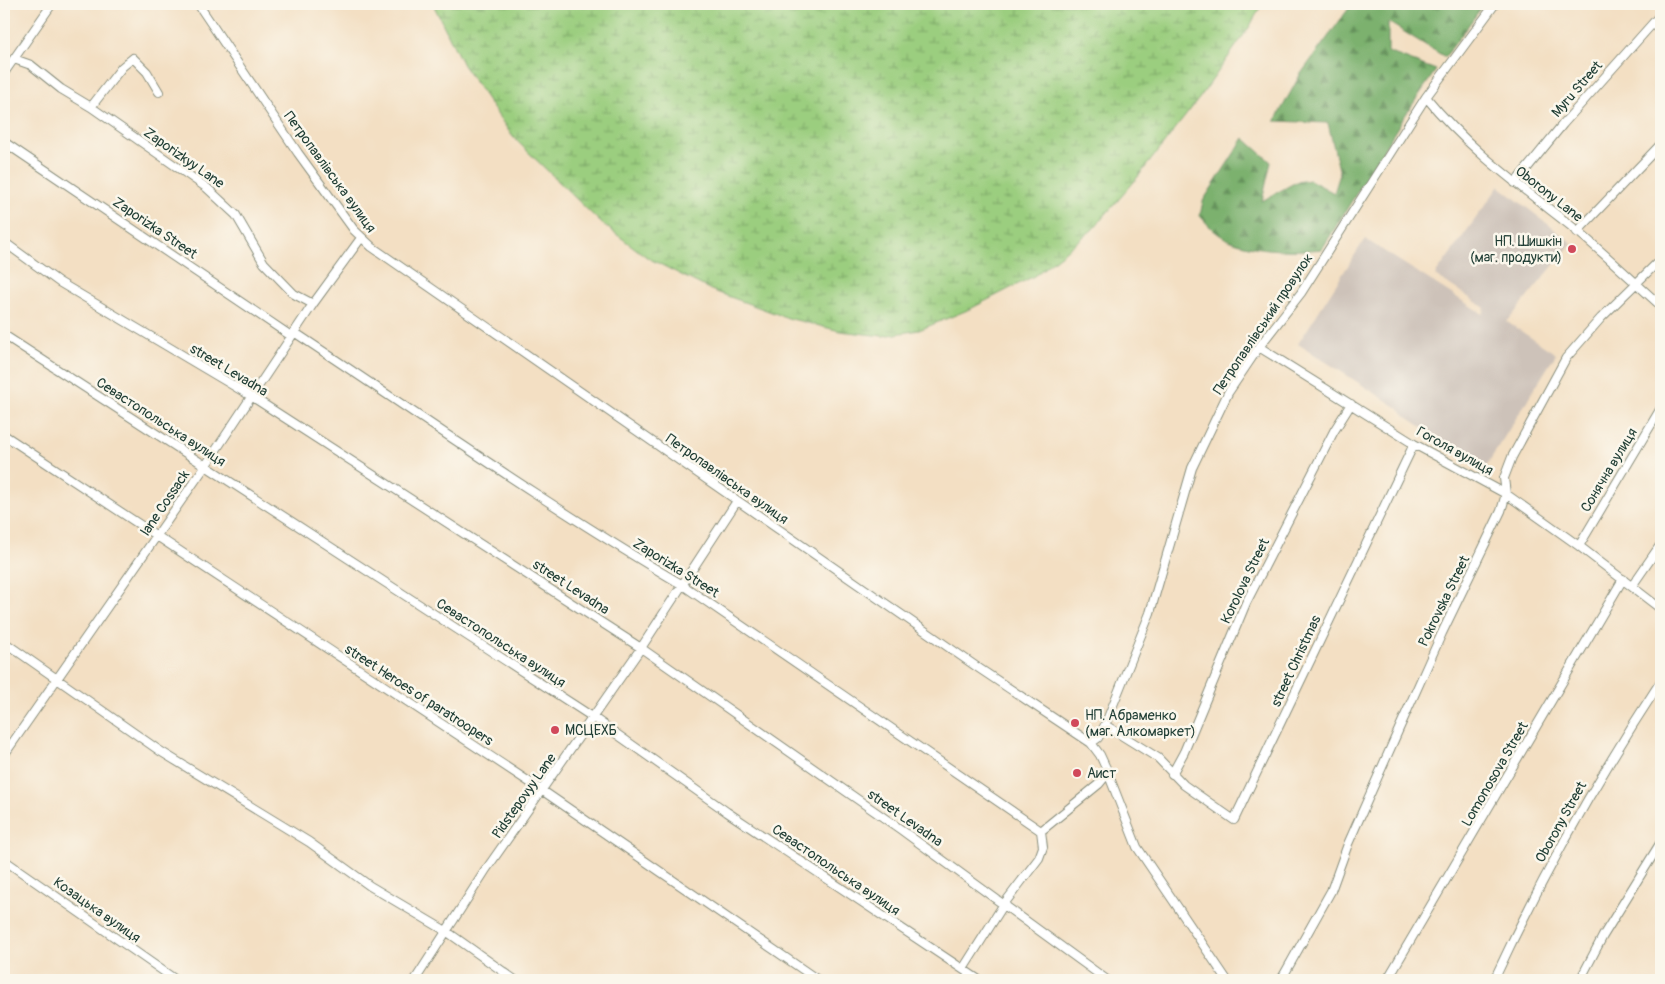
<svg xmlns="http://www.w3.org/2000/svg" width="1665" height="984" font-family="Pangolin,sans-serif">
	<defs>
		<pattern id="forest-firs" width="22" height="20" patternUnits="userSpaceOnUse" patternTransform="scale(1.25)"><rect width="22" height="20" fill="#7cb16e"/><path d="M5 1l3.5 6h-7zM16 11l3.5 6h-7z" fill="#65915b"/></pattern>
		<pattern id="wetland-marsh" width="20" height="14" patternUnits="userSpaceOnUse" patternTransform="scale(1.25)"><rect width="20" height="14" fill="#9bce7f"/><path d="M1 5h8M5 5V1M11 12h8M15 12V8" fill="none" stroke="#7ea869"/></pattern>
	</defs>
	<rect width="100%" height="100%" fill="#fbf7ec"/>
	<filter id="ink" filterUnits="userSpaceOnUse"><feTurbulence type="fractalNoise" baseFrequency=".02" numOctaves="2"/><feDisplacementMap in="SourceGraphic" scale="10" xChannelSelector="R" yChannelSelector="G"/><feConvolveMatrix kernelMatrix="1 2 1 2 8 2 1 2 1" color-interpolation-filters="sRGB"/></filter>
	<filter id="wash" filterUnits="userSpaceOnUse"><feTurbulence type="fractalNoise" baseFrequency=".0096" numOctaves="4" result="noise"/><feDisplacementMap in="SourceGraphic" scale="20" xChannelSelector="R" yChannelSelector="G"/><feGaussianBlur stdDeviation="1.12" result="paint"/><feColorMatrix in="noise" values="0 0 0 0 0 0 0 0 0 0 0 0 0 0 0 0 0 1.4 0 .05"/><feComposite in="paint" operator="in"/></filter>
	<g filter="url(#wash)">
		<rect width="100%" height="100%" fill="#f3dfc3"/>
		<path fill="#cdc2b9" d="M1499 186 1572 243 1507 322 1556 354 1485 468 1405 416 1398 408 1298 344 1365 239 1483 314 1485 308 1435 275Z"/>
		<path fill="url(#forest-firs)" stroke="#4e7751" d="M1352 4H1484L1445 57 1388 22V52L1436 70 1402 120 1322 249C1295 252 1243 251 1220 235 1212 230 1206 222 1200 216L1203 201 1244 138 1271 162 1262 201 1296 182 1310 180 1334 193 1340 174 1328 123 1275 121 1300 75Z"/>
		<path fill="url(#wetland-marsh)" stroke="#5d865a" d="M433 4H1262L1250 26 1201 96 1133 183 1092 230 1034 276 970 309 919 330 883 336 840 331 788 318 711 290 648 258 599 221 513 137 463 65Z"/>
	</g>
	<g filter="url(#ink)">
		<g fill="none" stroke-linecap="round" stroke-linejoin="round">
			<g stroke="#898e7c" stroke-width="10">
				<path id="minor" d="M198 4 298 153 354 230 372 247 977 667 1091 743 1100 755 1106 768 1137 847 1227 980
					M14 59 31 65 61 89 91 107 207 188 236 215 264 263 294 294 313 304
					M4 73 52 4
					M1426 97C1469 150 1523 188 1576 230 1605 254 1633 281 1661 306
					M91 107 122 67 133 58 147 72 159 92
					M4 142 291 336
					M1515 183 1563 124 1661 14
					M1577 232 1661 144
					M4 242 59 282 251 396 641 648 900 829 1107 980
					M294 332C422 417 548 506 681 584L1041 831
					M4 335 594 718 727 812 979 980
					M1259 347 1414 444 1506 494 1579 546 1661 609
					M4 435 543 791 818 980
					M1579 546 1661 408
					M1632 586 1661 544
					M4 642 160 751 309 842 370 886 446 931 515 980
					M1105 725 1158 758 1184 785 1234 820 1414 444
					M1091 743 1098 738 1105 725 1150 613 1192 468 1228 393 1259 347 1301 293 1426 97 1495 4
					M4 755 206 465 313 304 361 238
					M1172 774 1184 752 1246 603 1334 431 1351 404
					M1041 831 1099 784 1104 778 1106 768
					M4 860 176 980
					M963 969 1004 904 1039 858 1043 847 1041 831
					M415 980 485 871 641 648 737 501
					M1281 980 1331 891 1348 844 1399 729 1442 633 1501 511 1506 494 1504 478 1512 457 1566 358 1601 318 1661 259
					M1387 980 1623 579
					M1494 980C1542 876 1598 777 1661 681
					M1580 980 1603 936 1661 842"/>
			</g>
			<use href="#minor" stroke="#fff" stroke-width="8"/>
		</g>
	</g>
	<g fill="#d1495b" stroke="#fbf7ec" stroke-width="2">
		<circle cx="1572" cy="249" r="5"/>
		<circle cx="1075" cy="723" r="5"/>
		<circle cx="555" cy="730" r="5"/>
		<circle cx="1077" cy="773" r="5"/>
	</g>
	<g text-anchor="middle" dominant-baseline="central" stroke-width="5" stroke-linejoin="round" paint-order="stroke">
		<g font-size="14" fill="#1f3d34" stroke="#fbf7ec">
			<text transform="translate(1577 89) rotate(-49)">Myru Street</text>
			<text transform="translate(184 158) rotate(35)">Zaporizkyy Lane</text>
			<text transform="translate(330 172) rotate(54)">Петропавлівська вулиця</text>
			<text transform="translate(1549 194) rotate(38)">Oborony Lane</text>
			<text transform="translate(155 228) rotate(34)">Zaporizka Street</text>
			<text transform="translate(1263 324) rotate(-56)">Петропавлівський провулок</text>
			<text transform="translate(229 370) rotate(31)">street Levadna</text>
			<text transform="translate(161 422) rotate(33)">Севастопольська вулиця</text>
			<text transform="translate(1455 451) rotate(29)">Гоголя вулиця</text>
			<text transform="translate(1609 470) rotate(-59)">Сонячна вулиця</text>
			<text transform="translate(727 479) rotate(35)">Петропавлівська вулиця</text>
			<text transform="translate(165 503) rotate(-56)">lane Cossack</text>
			<text transform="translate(676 568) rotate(32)">Zaporizka Street</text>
			<text transform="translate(1245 581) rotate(-64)">Korolova Street</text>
			<text transform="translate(571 587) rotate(33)">street Levadna</text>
			<text transform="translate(1444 601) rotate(-64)">Pokrovska Street</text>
			<text transform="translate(501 643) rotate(33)">Севастопольська вулиця</text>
			<text transform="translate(1296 661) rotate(-65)">street Christmas</text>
			<text transform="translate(419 695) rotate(33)">street Heroes of paratroopers</text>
			<text transform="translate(1495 774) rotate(-60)">Lomonosova Street</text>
			<text transform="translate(524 796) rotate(-55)">Pidstepovyy Lane</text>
			<text transform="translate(905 818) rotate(35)">street Levadna</text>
			<text transform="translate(1561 822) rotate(-61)">Oborony Street</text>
			<text transform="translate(836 870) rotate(34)">Севастопольська вулиця</text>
			<text transform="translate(97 910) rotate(35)">Козацька вулиця</text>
		</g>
		<g font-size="14" fill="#1f3d34" stroke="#fbf7ec" text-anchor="start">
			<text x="1562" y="241" text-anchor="end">НП. Шишкін<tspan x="1562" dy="16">(маг. продукти)</tspan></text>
			<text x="1085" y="715">НП. Абраменко<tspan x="1085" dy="16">(маг. Алкомаркет)</tspan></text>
			<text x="565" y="730">МСЦЕХБ</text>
			<text x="1087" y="773">Аист</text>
		</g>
	</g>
	<rect width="1665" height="984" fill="none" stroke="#fbf7ec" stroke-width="20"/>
</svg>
